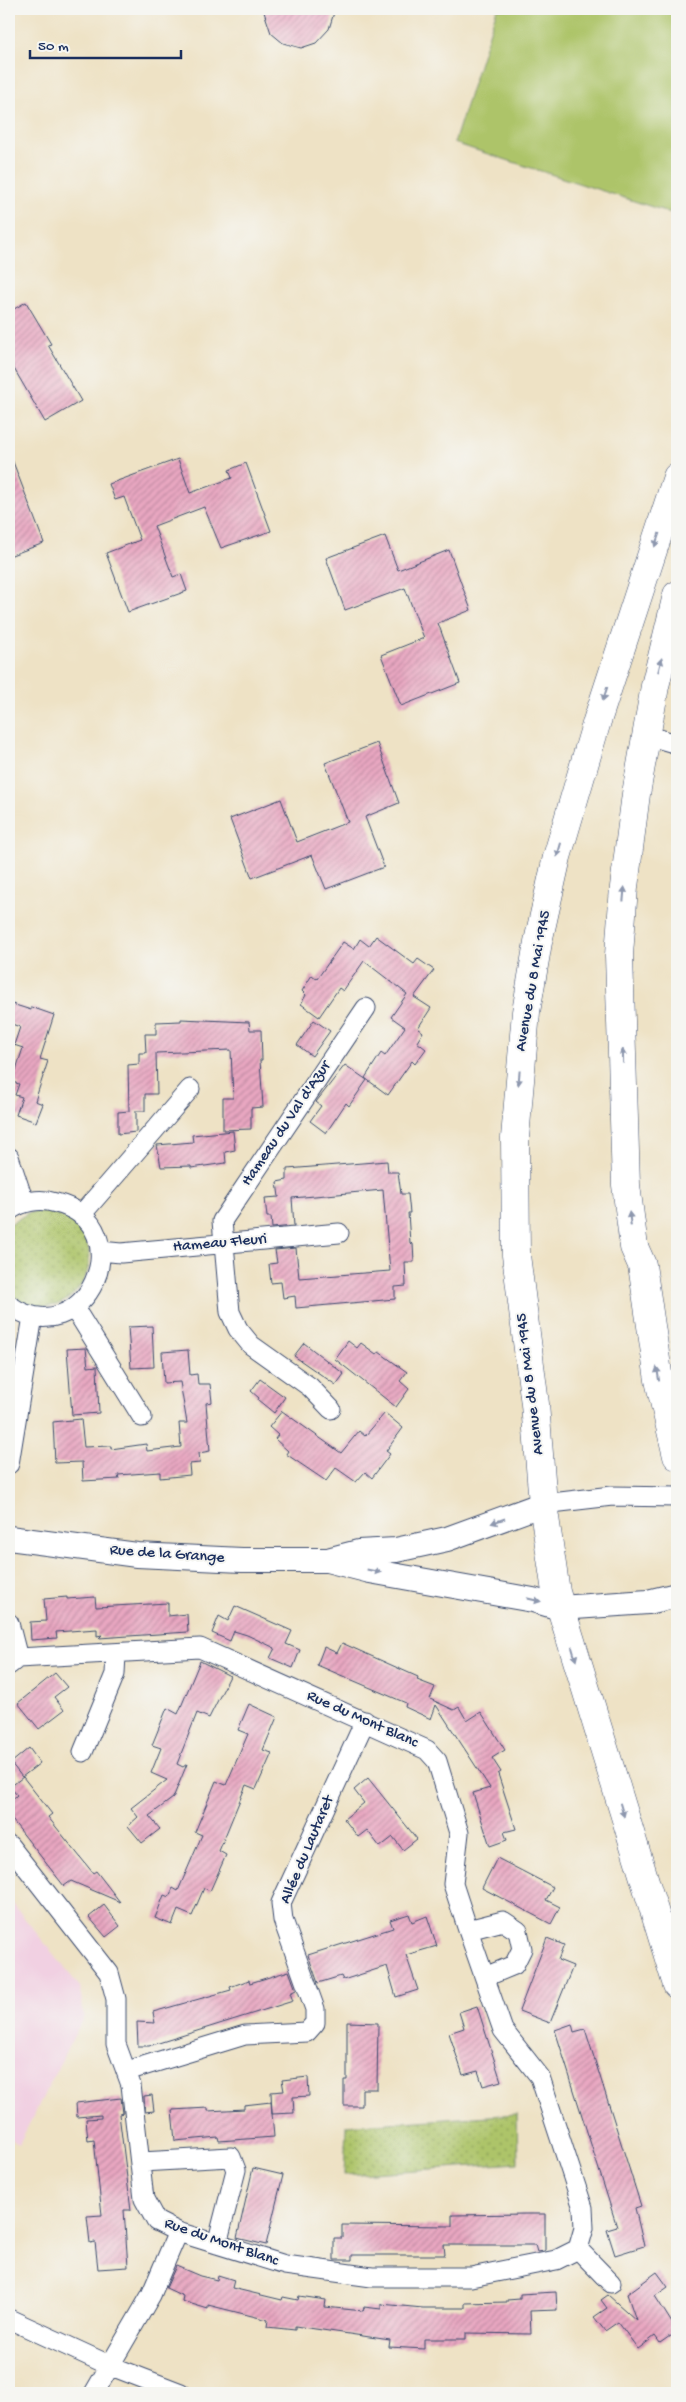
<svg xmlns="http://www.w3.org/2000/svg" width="686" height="2402" font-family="'Gochi Hand',sans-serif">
	<defs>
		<pattern id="green-dots" width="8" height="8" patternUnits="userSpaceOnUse" patternTransform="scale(1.25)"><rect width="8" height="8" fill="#adc469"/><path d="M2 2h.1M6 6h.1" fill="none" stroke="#8ca05a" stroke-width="1.8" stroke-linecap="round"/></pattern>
		<pattern id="building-hatch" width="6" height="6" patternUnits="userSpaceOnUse" patternTransform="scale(1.25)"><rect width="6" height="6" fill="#e9a7c1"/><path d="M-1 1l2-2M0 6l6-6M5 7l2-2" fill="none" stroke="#bc88a0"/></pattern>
	</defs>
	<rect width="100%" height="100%" fill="#f6f6f2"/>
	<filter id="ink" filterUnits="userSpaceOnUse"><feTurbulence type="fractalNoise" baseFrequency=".02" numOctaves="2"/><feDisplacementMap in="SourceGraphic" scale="10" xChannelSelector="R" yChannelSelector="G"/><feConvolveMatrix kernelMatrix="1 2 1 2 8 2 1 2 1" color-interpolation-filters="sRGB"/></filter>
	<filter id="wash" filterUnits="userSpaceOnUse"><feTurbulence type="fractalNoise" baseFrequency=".0096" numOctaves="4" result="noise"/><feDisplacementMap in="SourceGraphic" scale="20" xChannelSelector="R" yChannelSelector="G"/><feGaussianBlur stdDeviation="1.12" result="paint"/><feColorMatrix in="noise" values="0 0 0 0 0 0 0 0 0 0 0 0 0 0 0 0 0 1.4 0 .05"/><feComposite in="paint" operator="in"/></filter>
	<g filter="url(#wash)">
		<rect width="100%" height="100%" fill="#eee2c5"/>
		<path fill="#f1d0e2" d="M9 1899 80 1987 84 2016 19 2144 9 2139Z"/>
		<path fill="url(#green-dots)" stroke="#647a64" d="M41 1211C132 1223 79 1347 9 1293V1225L28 1213Z
			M517 2114 518 2163 344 2175 346 2126Z"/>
		<path fill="#adc469" stroke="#647a64" d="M497 9H677V194L671 213 454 143Z"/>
		<g id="blocks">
			<path fill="url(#building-hatch)" d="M263 9H335L329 29 316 43 301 48 283 43 271 33Z
				M26 302 51 344 48 345 81 401 45 422 9 360V312Z
				M10 454 44 543 9 556V455Z
				M178 459 190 493 232 478 229 470 246 463 271 531 221 548 204 507 154 526 173 577 181 574 187 591 128 612 106 553 140 540 124 497 115 500 109 484Z
				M385 536 398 570 449 550 471 610 438 623 460 683 401 706 381 655 424 638 405 588 345 610 326 558Z
				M377 743 399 803 365 817 384 867 326 889 312 855 252 878 230 819 281 799 297 842 348 822 325 763Z
				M376 936 414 964 418 959 434 970 414 997 431 1008 418 1028 423 1032 417 1042 426 1049 415 1064 412 1061 388 1095 365 1078 381 1053 385 1056 405 1027 391 1017 407 994 364 961 343 991 339 988 319 1017 301 1004 306 995 302 991 312 975 317 979 343 942 354 949 360 939 369 946Z
				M9 1003 31 1010V1007L54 1015 40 1059 48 1061 35 1101 43 1104 36 1122 16 1115 22 1097 15 1095 19 1084 12 1082 23 1048 14 1045 20 1027 9 1023Z
				M181 1019 249 1022 250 1030H261L262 1060H260L263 1107 251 1108V1129L223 1130V1098H233L231 1050 156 1053 157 1094H145V1111H136V1132L118 1134V1112L129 1111 128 1065 139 1064V1053H146L145 1034H156V1022L181 1021Z
				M314 1020 330 1031 312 1056 297 1045Z
				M345 1065 367 1080 349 1106 346 1103 326 1133 310 1121 321 1106 316 1102Z
				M233 1131 235 1150 225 1152 226 1163 191 1168V1166L161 1167 157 1145 193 1142 192 1135Z
				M387 1161 388 1172H398L401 1194H408L410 1213H408L410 1243 413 1244 414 1262H405L406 1286 395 1287V1299L296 1308 295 1296 283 1298 281 1282 271 1283 269 1264 277 1263 275 1250 296 1248 299 1278 390 1271 383 1190 292 1198 294 1226 272 1228 271 1217H267L265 1198 279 1197 277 1182 287 1180V1169Z
				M152 1326 154 1367 131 1368 128 1327Z
				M348 1341 357 1348 361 1343 376 1354 379 1352 407 1372 400 1381 409 1389 396 1407 335 1359Z
				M304 1343 344 1374 336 1385 294 1356Z
				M86 1348 88 1367 97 1366 99 1413 72 1415 67 1349Z
				M188 1350 190 1375 197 1374 198 1384H210L212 1402 206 1403 210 1451 199 1453 200 1463 189 1464 190 1475 160 1478V1472L118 1475 119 1479 83 1481 82 1462 55 1463 53 1422 81 1419 84 1447 111 1446V1449L146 1444 147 1451 181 1447 179 1423H187L180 1382 164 1383 162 1352Z
				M260 1379 285 1397 274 1413 258 1400 259 1398 251 1391Z
				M282 1411 341 1453 359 1431 365 1436 385 1413 403 1428 386 1451 390 1454 372 1478 365 1472 356 1482 336 1468 326 1481 286 1454 288 1451 275 1439 278 1435 269 1427Z
				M67 1597V1599L95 1597 96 1607 168 1603V1616L187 1614 188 1632 99 1638 102 1635 97 1636V1629L56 1632 57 1638 31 1640 30 1622 46 1621 44 1599Z
				M235 1606 292 1631 286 1644 300 1650 293 1668 270 1658 275 1648 247 1635 234 1631 230 1641 212 1633 219 1616 228 1621Z
				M342 1643 418 1677 417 1680 435 1687 430 1699 454 1710 459 1707 467 1721 481 1712 505 1750 492 1758 501 1772 498 1774 516 1829 504 1832 507 1840 490 1846 473 1793 490 1788 436 1705 431 1719 405 1707 406 1703 317 1665 324 1647 337 1653Z
				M200 1661 230 1676 209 1718 197 1713 177 1764 183 1767 187 1764 173 1798 149 1816 160 1829 142 1843 128 1826 138 1817 131 1808 167 1780 151 1773 161 1748 152 1745 167 1708 178 1714Z
				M55 1673 67 1687 54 1697 64 1710 39 1729 18 1703Z
				M249 1704 277 1717 263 1750 272 1753 256 1789 246 1785 219 1851 226 1855 210 1891 204 1888 192 1916 178 1910 172 1925 155 1918 164 1895 169 1897 173 1888 178 1891 202 1835 195 1832 216 1781 226 1785 248 1734 238 1730Z
				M29 1748 40 1763 22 1777 11 1763Z
				M23 1777 52 1814 48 1817 93 1873 96 1871 120 1902 71 1881 64 1886 9 1816V1802L17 1795 10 1787Z
				M368 1778 417 1839 403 1850 393 1837 380 1847 367 1830 358 1837 344 1819 364 1803 354 1790Z
				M497 1858 553 1887 546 1900 560 1907 551 1924 482 1888Z
				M104 1905 120 1926 106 1937 89 1917Z
				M409 1914 412 1922 427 1916 437 1946 406 1955 418 1990 396 1997 387 1966 343 1980 341 1976 318 1983 308 1955 393 1928 390 1920Z
				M547 1938 564 1945 558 1960 573 1966 550 2023 519 2011Z
				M289 1971 296 1990 290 1993 293 2001 149 2046H138L137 2022 155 2023 153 2012 231 1990 230 1987 249 1980 250 1983Z
				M477 2006 501 2081 483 2086 478 2071 463 2075 449 2033 464 2028 459 2012Z
				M347 2022 378 2023 377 2089H362V2106H344V2080H347Z
				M572 2024 574 2032 585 2029 641 2206 635 2208 644 2246 615 2255 607 2230 617 2227 555 2030Z
				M308 2077 309 2096 293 2097 294 2113 272 2114 271 2092 284 2091 282 2080Z
				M152 2095 154 2111 145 2112 144 2096Z
				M121 2098 123 2113 119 2114 131 2210H124L128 2267 98 2269 95 2242 90 2243 87 2216 102 2215 94 2140 88 2141 86 2119 101 2118V2115L77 2117 76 2103Z
				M271 2102 274 2137 219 2141 218 2137 175 2141 172 2110 208 2108V2111L244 2109V2105Z
				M253 2168 283 2175 266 2245 237 2238Z
				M527 2214H545V2251L537 2252 535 2245H444L445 2255H352V2260H334V2238H342V2225L452 2226V2215Z
				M176 2266 200 2276 217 2280 218 2275 234 2280 232 2288 282 2300 283 2297 298 2300 299 2296 326 2300 325 2307 363 2311 364 2307 381 2309V2304L423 2308H465V2303L507 2302V2300L520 2299V2294L556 2292 557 2310 530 2311 531 2334 466 2333V2339H424V2349L389 2347 390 2340 295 2326V2330L267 2327 268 2320 208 2305V2309L182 2301 183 2296 166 2288Z
				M657 2272 668 2287 655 2296 677 2331 660 2343 655 2336 638 2349 618 2322 605 2331 594 2317 607 2308 601 2300 608 2295 636 2320 627 2294Z"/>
		</g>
	</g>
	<g filter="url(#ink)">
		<use href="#blocks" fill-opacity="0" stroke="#3b4a6d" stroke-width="1"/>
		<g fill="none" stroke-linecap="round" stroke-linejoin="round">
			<g stroke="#3b4a6d" stroke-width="21">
				<path id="minor" d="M646 735 677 744
					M9 1157 21 1193 27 1202
					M9 1211C22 1201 40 1198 56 1203 145 1225 84 1358 9 1305
					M81 1215 190 1089
					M100 1251 121 1253 339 1233
					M72 1309 80 1317 142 1417
					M331 1409 310 1387 251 1345 238 1329 230 1312 222 1221 366 1008
					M9 1464 33 1316
					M543 1504 612 1496 677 1497
					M9 1623 18 1658
					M9 1665 18 1658 200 1648 427 1750 437 1761 459 1833 453 1884 468 1930 503 2030 540 2077 583 2208 584 2228 578 2249 556 2260 471 2277H372L285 2265 178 2232 156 2221 144 2199 131 2085 116 2044V1999L109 1973 9 1845
					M83 1752 115 1674 116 1654
					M468 1930 503 1921 518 1931 522 1949 514 1965 485 1977
					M127 2071 245 2035 307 2032 315 2023V2009L283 1920 281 1903 365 1721
					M141 2162 231 2157 236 2170 217 2244
					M578 2249 611 2283
					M9 2319 111 2366 181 2393
					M94 2393 151 2295 178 2232"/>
			</g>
			<g stroke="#3b4a6d" stroke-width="26">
				<path id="tertiary" d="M9 1538 137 1555 242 1560H327L370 1571 533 1600 560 1608 648 1602 677 1595
					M331 1559 358 1552 396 1550 447 1539 543 1504"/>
			</g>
			<g stroke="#3b4a6d" stroke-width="29">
				<path id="primary" d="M677 477 597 721 557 857 538 942 526 1012 515 1138 516 1255 535 1404 543 1504 556 1592 677 1985
					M677 595 655 686 636 794 624 887 619 955 626 1185 634 1247 642 1265 659 1380 677 1456"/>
			</g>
			<use href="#minor" stroke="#fff" stroke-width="19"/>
			<use href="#tertiary" stroke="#fff" stroke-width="24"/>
			<use href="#primary" stroke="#fff" stroke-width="28"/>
		</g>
		<defs><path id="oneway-solid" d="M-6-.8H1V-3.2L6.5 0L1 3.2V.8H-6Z" transform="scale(1.25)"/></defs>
		<g fill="#8d97ae">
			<use href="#oneway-solid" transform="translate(657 540) rotate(109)"/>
			<use href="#oneway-solid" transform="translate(660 665) rotate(-76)"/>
			<use href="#oneway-solid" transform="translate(605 694) rotate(108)"/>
			<use href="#oneway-solid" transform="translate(559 850) rotate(106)"/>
			<use href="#oneway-solid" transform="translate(624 894) rotate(-85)"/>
			<use href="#oneway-solid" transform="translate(623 1056) rotate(-91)"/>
			<use href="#oneway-solid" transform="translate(519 1078) rotate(95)"/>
			<use href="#oneway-solid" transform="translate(630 1219) rotate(-97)"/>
			<use href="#oneway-solid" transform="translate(658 1374) rotate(-99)"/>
			<use href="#oneway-solid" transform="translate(498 1521) rotate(161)"/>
			<use href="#oneway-solid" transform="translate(374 1571) rotate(11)"/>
			<use href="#oneway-solid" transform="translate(534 1600) rotate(13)"/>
			<use href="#oneway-solid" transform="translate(574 1654) rotate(73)"/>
			<use href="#oneway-solid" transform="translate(622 1810) rotate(73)"/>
		</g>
	</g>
	<g text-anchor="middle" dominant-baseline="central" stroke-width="4" stroke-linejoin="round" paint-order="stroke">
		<g font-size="16" fill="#1b2f5e" stroke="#f6f6f2">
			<text transform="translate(534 981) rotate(-80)">Avenue du 8 Mai 1945</text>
			<text transform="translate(287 1124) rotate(-56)">Hameau du Val d'Azur</text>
			<text transform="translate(220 1244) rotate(-5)">Hameau Fleuri</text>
			<text transform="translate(531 1384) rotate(-97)">Avenue du 8 Mai 1945</text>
			<text transform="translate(167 1555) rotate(4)">Rue de la Grange</text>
			<text transform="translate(362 1720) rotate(24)">Rue du Mont Blanc</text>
			<text transform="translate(308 1850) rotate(-67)">Allée du Lautaret</text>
			<text transform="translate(221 2243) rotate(19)">Rue du Mont Blanc</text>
		</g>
	</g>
	<rect width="686" height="2402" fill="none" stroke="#f6f6f2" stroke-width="30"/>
	<path d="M30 50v8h151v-8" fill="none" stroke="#1b2f5e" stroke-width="2.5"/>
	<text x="38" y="50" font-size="15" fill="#1b2f5e" stroke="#f6f6f2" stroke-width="4" paint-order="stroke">50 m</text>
</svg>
